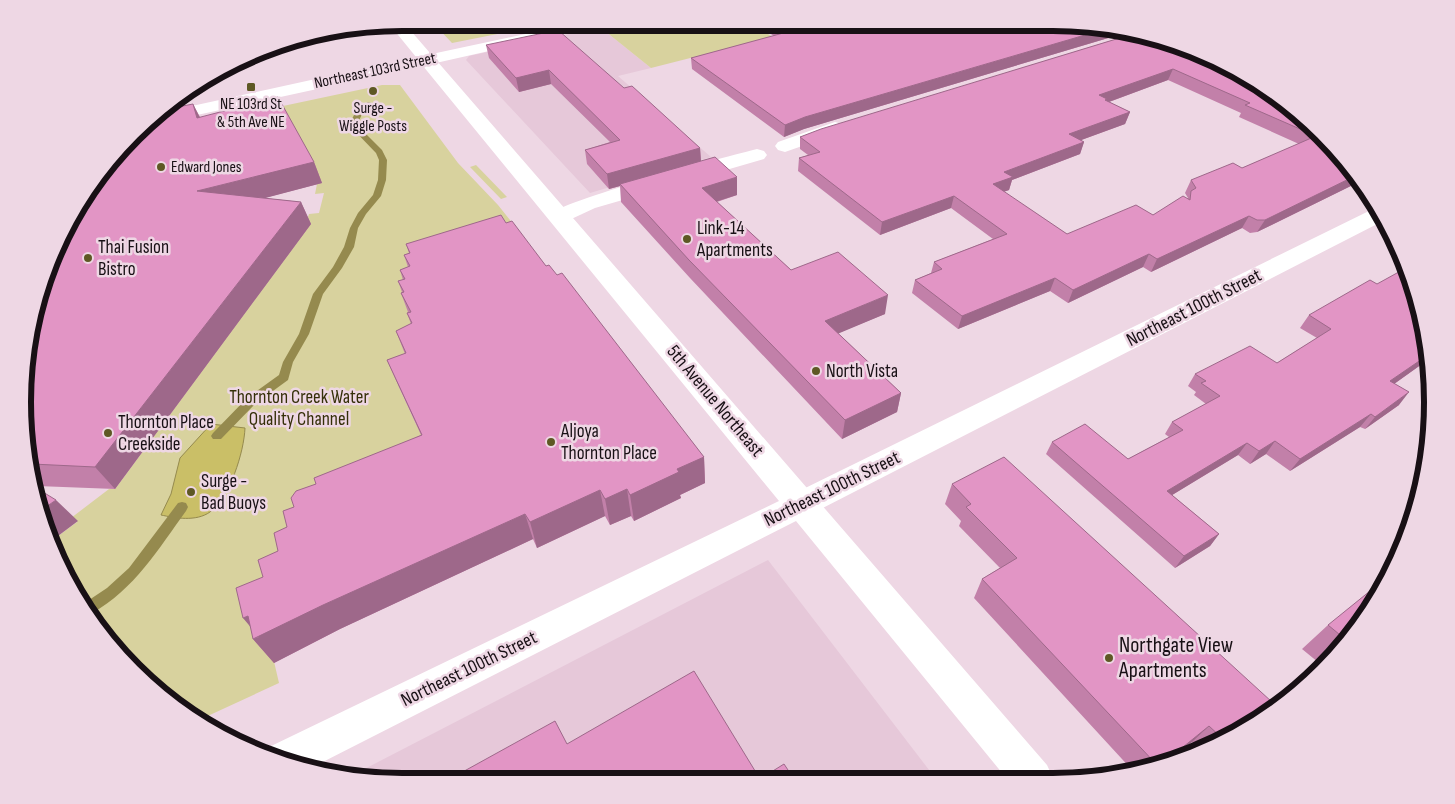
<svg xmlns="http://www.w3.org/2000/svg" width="1455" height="804" font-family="'Sofia Sans Condensed',sans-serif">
	<rect width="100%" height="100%" fill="#eed7e4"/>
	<path fill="#e6c8d9" d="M600 27 651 68 618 76 711 157 590 193 466 60 469 56Z
		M768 560 936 779 377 781 351 776Z"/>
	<path fill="#d8d29e" d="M433 23H534L537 26 452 43Z
		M619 23H749L773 37 651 68 600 27Z
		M382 85H400L458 163 498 205 523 236 416 330 399 387 416 424 441 458 269 640 279 683 199 720 116 652 50 542 77 522 71 518 109 489H115L146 447 157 420H166L193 383 202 360H210L306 223 309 214 319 213 324 193 315 194 317 184 283 106Z
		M476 165 507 197 501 199 470 167Z"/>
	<path fill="#cabf67" stroke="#958a4e" d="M211 424 245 428C244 452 230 497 210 512 196 522 175 518 161 515L171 494 180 458Z"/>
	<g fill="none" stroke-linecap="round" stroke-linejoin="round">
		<path fill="#958a4e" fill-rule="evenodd" d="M460 23H467L454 29 451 27Z
			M368 102 375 104 363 112 357 125 382 150 387 160 386 180 381 196 366 214 358 228 354 247 342 268 323 294 309 334 293 362 288 380 255 404 221 439H213L211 436 213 433 247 398 279 375 283 362 299 334 313 294 333 267 344 247 350 228 358 213 373 195 378 180 379 160 376 153 349 125 357 109Z
			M182 502 186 503 188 507 186 511C159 548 134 590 92 613L86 602 107 588 129 568 178 503Z"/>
		<path fill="#fff" fill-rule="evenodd" d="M577 23H603L596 27 427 65 419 60 427 55Z
			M1121 31 1148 35 1153 41C1145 51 1121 46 1114 37Z
			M835 122 842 124 844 128 842 132 785 152 778 150 775 146 778 142Z
			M757 149 764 151 767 155 764 159 595 208 567 221 559 222 551 221 548 216C558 201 729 156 757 149Z
			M1373 209H1377L1385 220 813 513 802 516 791 513 787 504 791 495Z"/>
		<path fill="#fff" fill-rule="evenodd" d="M404 23 1047 765 1053 778 1007 779 796 521 311 768 280 761 264 754 267 748 779 501 423 66 160 123 153 121 160 113 416 57 390 25Z"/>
	</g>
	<path fill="#c280a9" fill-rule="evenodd" d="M754 23H1078L1152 36 1243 73 1252 80 1143 35 1141 36 1259 85 1354 171 1361 181 1257 232 1250 233 1242 228 1151 272 1143 267 1068 303 1050 291 958 329 912 293 915 280 931 273 934 262 993 239 951 208 880 235 798 171 799 158 808 155 800 149V137L1129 35 1125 33 804 129 784 137 692 69 691 58 774 36ZM1168 80 1241 113 1239 117 1299 144 1242 168 1191 180 1185 193 1188 198V199L1153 215 1067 234 1003 192 1009 190 1012 180 1080 154 1084 142 1081 140 1125 124 1130 112 1109 102Z
		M486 45 624 88 700 148 701 161 737 195 717 202 791 270 885 314 838 333 901 393 897 412 842 439 690 278 621 202 620 186 609 189 587 164 585 150 610 142 551 84 519 92 489 58Z
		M193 104 200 117 314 162 322 183 264 198 301 202 311 224 115 489 37 486 23 427Z
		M506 223 546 266 704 457 705 483 680 495 681 498 634 521 631 516 610 525 605 516 537 548 533 539 340 629 274 663 253 639 263 577 278 551 294 507 316 484 421 435 399 387 387 360 405 354 396 331 411 324 407 313 408 312 401 293 402 292 398 281 403 280 400 270 408 267 404 255 409 253 406 244Z
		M1420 304 1429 359 1394 384 1399 405 1365 429 1360 427 1290 471 1266 454 1250 464 1238 455 1172 495 1219 534 1210 546 1175 568 1046 454 1052 442 1128 459 1169 437 1165 434 1172 422 1206 404 1194 395 1196 392 1188 386 1195 374 1277 363 1317 338 1300 328 1309 315Z
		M952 484 1253 718 1237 731 1199 750 1192 742 1166 763 1133 771 974 598 982 579 1000 568 959 526 961 521 945 504Z
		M1378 597 1324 667 1302 649 1328 625Z"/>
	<path fill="#9e688a" d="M1109 28 1126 31 1125 33 804 129 784 137 785 125 805 117Z
		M1137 33 1143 34V35L1135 39Z
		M1173 69 1168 80 1106 103 1099 95Z
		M549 70 551 84 519 92 516 78Z
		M193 104 203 124 197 118Z
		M1130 112 1125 124 1065 146 1069 134Z
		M1084 142 1080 154 1012 180 1009 190 989 197 993 184 1004 172Z
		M700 148 701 162 620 184V186L609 189 607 174Z
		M314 162 322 183 209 213 197 191Z
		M1357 175 1361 181 1257 232 1265 220Z
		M737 177V195L702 206V188Z
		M954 196 951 208 880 235 882 222Z
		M301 202 311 224 115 489 95 467Z
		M1249 216 1242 228 1151 272 1157 259Z
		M1149 254 1143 267 1068 303 1073 290Z
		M1055 278 1050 291 958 329 962 316Z
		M888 295 885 314 823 340 825 321Z
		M1428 355 1429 359 1380 394 1390 381Z
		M1409 392 1399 405 1365 429 1375 417Z
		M901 393 897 412 842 439 845 420Z
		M1371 414 1360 427 1290 471 1300 459Z
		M1275 441 1266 454 1250 464 1259 451Z
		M1247 443 1238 455 1159 503 1167 491Z
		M704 457 705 483 680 495 681 498 634 521 630 495 677 469Z
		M627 489 631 516 610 525 605 499Z
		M600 490 605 516 537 548 530 522Z
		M56 500 78 521 50 542 43 509Z
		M525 514 533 539 340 629 274 663 253 639 259 637 243 618 248 616 323 605Z
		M1219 534 1210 546 1175 568 1184 556Z
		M1272 702 1237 731 1231 734Z
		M1209 726 1192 742 1166 763 1162 764Z"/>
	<path fill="#e295c5" stroke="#9e688a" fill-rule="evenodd" d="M771 23H1078L1109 28 805 117 785 125 691 58 787 32Z
		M558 30 624 88 632 86 700 148 607 174 585 150 620 140 549 70 516 78 486 45Z
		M1136 33 1139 36 1259 85 1303 117 1354 171 1357 175 1265 220H1257L1249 216 1157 259 1149 254 1073 290 1055 278 962 316 915 280 942 269 934 262 1007 234 954 196 882 222 799 158 820 152 800 137 821 129ZM1173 69 1250 103 1245 105 1316 136 1242 168 1233 163 1191 180 1196 188 1191 191 1190 200 1183 196 1153 215 1136 205 1067 234 993 184 1013 177 1004 172 1084 142 1069 134 1130 112 1105 100 1107 99 1099 95Z
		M278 97 314 162 197 191 301 202 95 467 32 464 23 427 36 304 87 191 162 110 193 104 197 118Z
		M715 157 737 177 702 188 791 270 838 252 888 295 825 321 901 393 845 420 689 260 620 184Z
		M501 215 506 223 512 221 546 266 549 265 557 275 562 273 704 457 677 469 679 472 630 495 627 489 605 499 600 490 530 522 525 514 323 605 253 639 248 616 243 618 236 588 263 577 258 560 278 551 274 533 287 527 283 511 294 507 291 498 296 491 316 484 314 478 422 435 387 360 406 353 396 331 412 323 407 313 411 312 401 293 404 292 398 281 405 279 400 270 410 266 404 255 410 253 406 244Z
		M1406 268 1420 304 1428 355 1390 381 1409 392 1375 417 1371 414 1300 459 1275 441 1259 451 1247 443 1167 491 1219 534 1184 556 1052 442 1085 424 1128 459 1183 430 1172 422 1220 396 1201 383 1206 381 1195 374 1250 346 1277 363 1331 329 1309 315 1370 280 1377 284Z
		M1004 457 1272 702 1231 734 1222 738 1209 726 1162 764 1157 765 982 579 1017 558 966 507 971 504 952 484Z
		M38 489 56 500 43 509Z
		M1370 591 1378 597 1345 639 1328 625Z
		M694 671 760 779 448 780 555 721 567 744Z
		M784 764 794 779H760Z"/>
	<g fill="#5e5824" stroke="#eed7e4" stroke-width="2">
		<rect x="246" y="82" width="10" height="10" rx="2.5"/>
		<circle cx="373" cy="91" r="5"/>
		<circle cx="161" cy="167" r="5"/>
		<circle cx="687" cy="239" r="5"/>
		<circle cx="88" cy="258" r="5"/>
		<circle cx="816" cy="371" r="5"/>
		<circle cx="108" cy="433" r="5"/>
		<circle cx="551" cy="442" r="5"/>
		<circle cx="191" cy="492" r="5"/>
		<circle cx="1109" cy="658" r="5"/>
	</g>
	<g text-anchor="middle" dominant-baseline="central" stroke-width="5" stroke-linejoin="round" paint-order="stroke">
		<g font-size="16" fill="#181015" stroke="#eed7e4">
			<text transform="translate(375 71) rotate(-12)">Northeast 103rd Street</text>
		</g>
		<g font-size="16" fill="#181015" stroke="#eed7e4">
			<text x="251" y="104">NE 103rd St<tspan x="251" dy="18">&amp; 5th Ave NE</tspan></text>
			<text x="373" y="108">Surge -<tspan x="373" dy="18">Wiggle Posts</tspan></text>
			<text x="171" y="167" text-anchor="start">Edward Jones</text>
		</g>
		<g font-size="19" fill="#181015" stroke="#eed7e4" text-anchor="start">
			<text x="697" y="228">Link-14<tspan x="697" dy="22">Apartments</tspan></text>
			<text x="98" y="247">Thai Fusion<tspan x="98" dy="22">Bistro</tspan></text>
			<text x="826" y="371">North Vista</text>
			<text x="118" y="422">Thornton Place<tspan x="118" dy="22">Creekside</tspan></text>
			<text x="561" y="431">Aljoya<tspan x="561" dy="22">Thornton Place</tspan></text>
			<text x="201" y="481">Surge -<tspan x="201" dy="22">Bad Buoys</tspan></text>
		</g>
		<g font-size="19" fill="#181015" stroke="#eed7e4">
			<text transform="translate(1194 308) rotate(-27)">Northeast 100th Street</text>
			<text transform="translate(715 401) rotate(50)">5th Avenue Northeast</text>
			<text transform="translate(832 489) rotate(-26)">Northeast 100th Street</text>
			<text transform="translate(469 669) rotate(-26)">Northeast 100th Street</text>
		</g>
		<g font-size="19" fill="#342f08" stroke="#eed7e4">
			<text x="299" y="397">Thornton Creek Water<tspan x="299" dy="22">Quality Channel</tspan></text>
		</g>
		<g font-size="22" fill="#181015" stroke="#eed7e4" text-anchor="start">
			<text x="1119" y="645">Northgate View<tspan x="1119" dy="25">Apartments</tspan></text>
		</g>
	</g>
	<path d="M0 0H1455V804H0ZM402 31H1053A371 371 0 0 1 1424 402V402A371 371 0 0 1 1053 773H402A371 371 0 0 1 31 402V402A371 371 0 0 1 402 31Z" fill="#eed7e4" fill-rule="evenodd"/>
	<path fill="none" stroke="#181015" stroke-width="6" d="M402 31H1053A371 371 0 0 1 1424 402V402A371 371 0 0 1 1053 773H402A371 371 0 0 1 31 402V402A371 371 0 0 1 402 31Z"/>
</svg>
